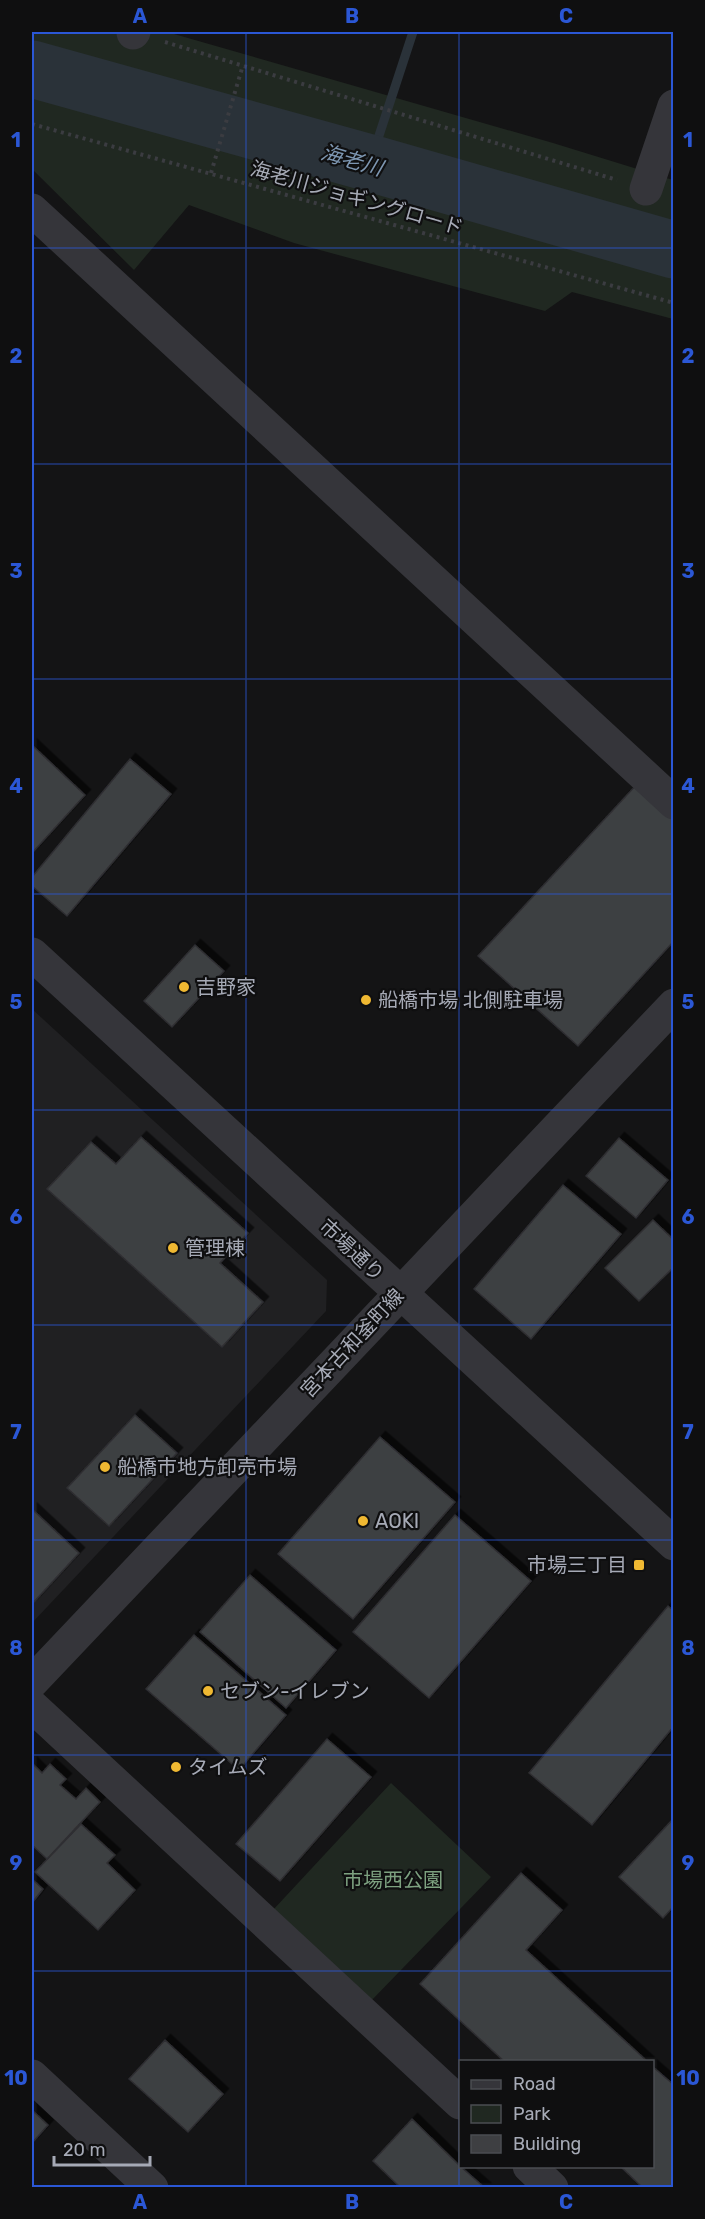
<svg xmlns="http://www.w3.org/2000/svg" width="705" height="2219" font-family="Rubik,'Noto Sans JP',sans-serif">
	<defs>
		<filter id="shadow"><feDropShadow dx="5.5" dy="-5.5" stdDeviation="0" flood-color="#0009"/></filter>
	</defs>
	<rect width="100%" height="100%" fill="#141415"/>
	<path fill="#202022" d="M32 1009 327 1280 326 1311 32 1623Z"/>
	<path fill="#202821" d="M32 32H167L553 143 673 180V319L572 292 545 311 294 243 189 205 134 270 32 169Z
		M391 1783 491 1877 370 2002 273 1910Z"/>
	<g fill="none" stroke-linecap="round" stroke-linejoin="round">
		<path stroke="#2a3239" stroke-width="9" d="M370 163 413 32"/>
		<path stroke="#2a3239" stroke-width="57" d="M32 69 370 163 674 250"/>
	</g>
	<path fill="#3e3f42" stroke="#2e2e31" stroke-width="1.5" filter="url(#shadow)" d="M32 745 85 795 32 853Z
		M130 759 171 794 67 916 32 886V877Z
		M638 783 674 814V941L578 1046 478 956Z
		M195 945 224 971 172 1027 144 1001Z
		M141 1137 248 1233 220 1263 263 1302 222 1347 47 1189 91 1142 116 1164Z
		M619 1138 668 1180 636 1218 586 1176Z
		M563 1185 621 1234 531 1339 474 1289Z
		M653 1220 674 1240V1267L639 1301 605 1268Z
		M135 1415 177 1453 109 1526 67 1488Z
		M380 1437 455 1502 353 1619 278 1554Z
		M32 1509 79 1553 32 1604Z
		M455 1515 531 1581 429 1698 353 1632Z
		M250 1575 336 1650 286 1708 200 1632Z
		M668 1606 674 1611V1726L592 1825 529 1773Z
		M194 1635 286 1715 239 1770 146 1689Z
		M327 1739 371 1777 280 1881 236 1844Z
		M32 1763 42 1773 50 1764 66 1779 60 1785 76 1799 86 1788 100 1802 47 1859 32 1845Z
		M674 1818V1906L663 1918 619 1877Z
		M81 1824 115 1855 107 1863 135 1890 98 1930 35 1872Z
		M521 1873 562 1910 526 1950 648 2062H505L420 1984Z
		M32 1879 43 1889 32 1903Z
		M165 2040 223 2094 188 2132 129 2079Z
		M652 2066 674 2085V2188H643L620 2166H652Z
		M32 2110 48 2125 32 2143Z
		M412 2119 460 2166 485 2188H401L373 2161Z"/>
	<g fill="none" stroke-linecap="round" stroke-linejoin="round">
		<path stroke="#3b3c41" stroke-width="4" stroke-dasharray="3 4.5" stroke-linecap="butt" d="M165 42 617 180
			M32 124 674 303
			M211 173 243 65"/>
		<path stroke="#35353a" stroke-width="33" d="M133 33 134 32
			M646 189 674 106
			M32 210 674 803
			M32 954 674 1544
			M32 1682 674 1005
			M32 1706 460 2103
			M32 2076 152 2188
			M529 2166 552 2188"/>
	</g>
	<path fill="none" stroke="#2b57d5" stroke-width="1.5" stroke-opacity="0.55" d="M246 32V2188M459 32V2188M32 248H674M32 464H674M32 679H674M32 894H674M32 1110H674M32 1325H674M32 1540H674M32 1755H674M32 1971H674"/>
	<g fill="#efb832" stroke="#0f0f10" stroke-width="2">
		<circle cx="184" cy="987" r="6"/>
		<circle cx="366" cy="1000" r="6"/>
		<circle cx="173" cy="1248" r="6"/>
		<circle cx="105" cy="1467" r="6"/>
		<circle cx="363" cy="1521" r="6"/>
		<rect x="633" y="1559" width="12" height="12" rx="3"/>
		<circle cx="208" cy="1691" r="6"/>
		<circle cx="176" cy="1767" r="6"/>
	</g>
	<g text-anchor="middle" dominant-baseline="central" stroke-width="4.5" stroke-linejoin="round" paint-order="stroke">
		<g font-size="20" fill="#a6aab6" stroke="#0f0f10">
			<text transform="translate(357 198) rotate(16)">海老川ジョギングロード</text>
			<text transform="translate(352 1250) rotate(43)">市場通り</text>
			<text transform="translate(352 1343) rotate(-47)">宮本古和釜町線</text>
		</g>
		<g font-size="20" fill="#a6aab6" stroke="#0f0f10" text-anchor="start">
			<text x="196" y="987">吉野家</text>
			<text x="378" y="1000">船橋市場 北側駐車場</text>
			<text x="185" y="1248">管理棟</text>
			<text x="117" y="1467">船橋市地方卸売市場</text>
			<text x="375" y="1521">AOKI</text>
			<text x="627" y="1565" text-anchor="end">市場三丁目</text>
			<text x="220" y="1691">セブン-イレブン</text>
			<text x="188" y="1767">タイムズ</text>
		</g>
		<g font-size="20" fill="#7da180" stroke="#0f0f10">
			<text x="393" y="1880">市場西公園</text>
		</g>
		<g font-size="21" font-style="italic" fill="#7d96b1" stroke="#0f0f10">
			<text transform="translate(352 160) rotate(16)">海老川</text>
		</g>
	</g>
	<rect width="705" height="2219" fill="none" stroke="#0f0f10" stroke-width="66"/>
	<rect x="459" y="2060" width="195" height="108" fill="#0f0f10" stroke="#4b4d52" stroke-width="1.5"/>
	<rect x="471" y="2080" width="30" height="9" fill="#35353a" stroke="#4b4d52" stroke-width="1.5"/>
	<text x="513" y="2090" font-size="18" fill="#a6aab6">Road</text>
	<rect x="471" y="2105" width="30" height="18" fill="#202821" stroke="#4b4d52" stroke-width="1.5"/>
	<text x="513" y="2120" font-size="18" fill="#a6aab6">Park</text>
	<rect x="471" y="2135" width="30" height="18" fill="#3e3f42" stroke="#4b4d52" stroke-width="1.5"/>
	<text x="513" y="2150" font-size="18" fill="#a6aab6">Building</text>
	<path d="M54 2156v9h96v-9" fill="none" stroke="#a6aab6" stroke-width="3"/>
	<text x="63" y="2156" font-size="18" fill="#a6aab6" stroke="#0f0f10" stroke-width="4.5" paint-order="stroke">20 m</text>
	<rect x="33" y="33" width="639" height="2153" fill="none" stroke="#2b57d5" stroke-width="2"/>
	<g font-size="20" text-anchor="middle" font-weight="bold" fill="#2b57d5">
		<text x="140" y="23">A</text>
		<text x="352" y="23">B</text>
		<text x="566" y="23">C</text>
		<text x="16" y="147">1</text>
		<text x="688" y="147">1</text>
		<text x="16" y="363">2</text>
		<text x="688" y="363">2</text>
		<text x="16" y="578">3</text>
		<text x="688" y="578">3</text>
		<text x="16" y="793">4</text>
		<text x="688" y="793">4</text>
		<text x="16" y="1009">5</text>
		<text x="688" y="1009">5</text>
		<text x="16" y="1224">6</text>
		<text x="688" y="1224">6</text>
		<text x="16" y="1439">7</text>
		<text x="688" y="1439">7</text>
		<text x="16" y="1655">8</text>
		<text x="688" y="1655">8</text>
		<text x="16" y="1870">9</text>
		<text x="688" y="1870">9</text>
		<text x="16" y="2085">10</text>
		<text x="688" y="2085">10</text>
		<text x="140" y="2209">A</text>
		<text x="352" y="2209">B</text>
		<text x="566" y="2209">C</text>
	</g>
</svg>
